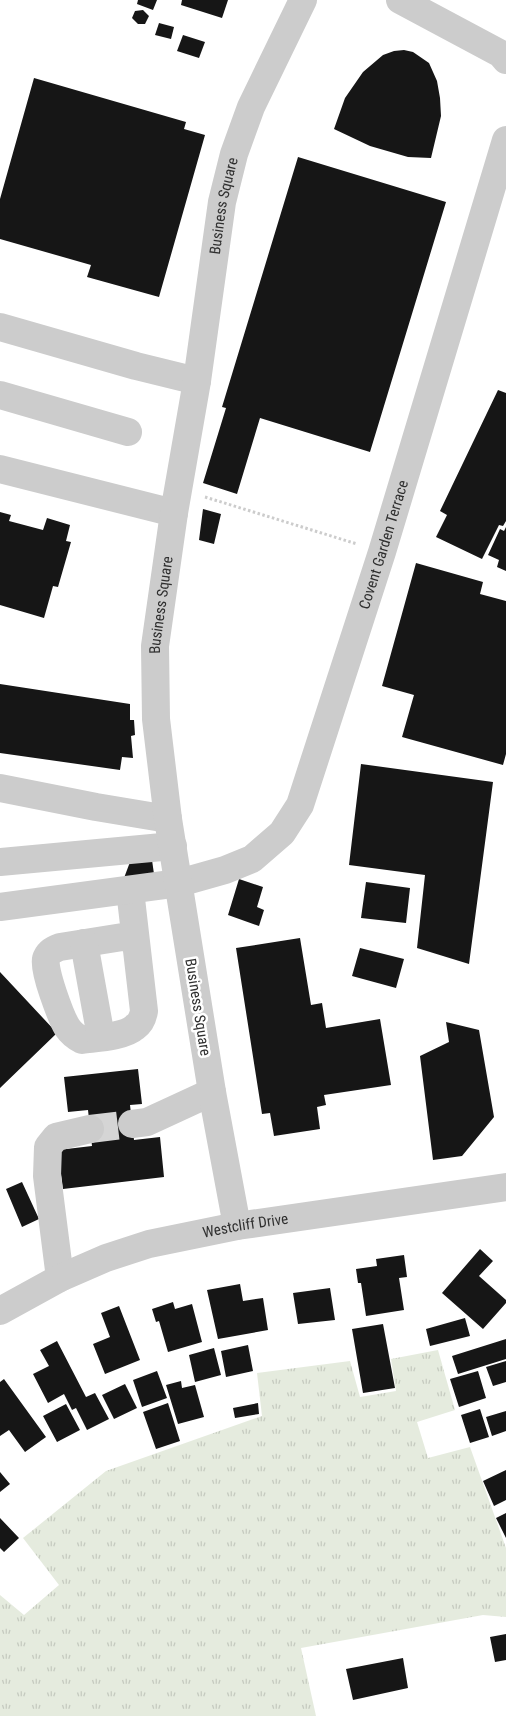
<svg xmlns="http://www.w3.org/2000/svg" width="506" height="1716" font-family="'Roboto Condensed',sans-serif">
	<defs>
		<pattern id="grass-tufts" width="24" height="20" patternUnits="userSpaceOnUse" patternTransform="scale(1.25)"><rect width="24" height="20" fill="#e5ebde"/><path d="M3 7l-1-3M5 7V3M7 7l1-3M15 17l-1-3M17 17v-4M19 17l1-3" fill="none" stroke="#c5cabf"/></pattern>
	</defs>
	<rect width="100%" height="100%" fill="#fff"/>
	<path fill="url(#grass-tufts)" d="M438 1350 455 1410 417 1422 428 1458 470 1447 506 1548V1617L483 1615 301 1648 316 1716H0V1595L24 1615 59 1585 23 1538 106 1471 262 1416 257 1373 350 1361 360 1397 396 1391 391 1359Z"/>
	<path fill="#161616" d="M138 0H157L153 10 137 4Z
		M182 0H228L222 18 181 5Z
		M143 10 149 16 145 24H138L132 18 135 11Z
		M159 23 174 27 171 39 155 35Z
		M183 35 205 42 199 58 177 51Z
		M404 50 413 52 429 63 437 81 440 98 441 116 431 158 408 157 370 146 334 129 345 98 363 72 383 55 394 51Z
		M34 78 186 122 184 129 205 135 159 297 87 277 91 265 0 239V199Z
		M298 157 446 202 370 452 260 418 237 494 203 483 226 408 222 407Z
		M498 390 506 393V521L503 526 499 525 482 559 436 537 447 515 440 511Z
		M203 509 221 514 214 544 199 540Z
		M0 512 11 515 9 521 43 530 47 518 70 525 66 541 71 542 58 587 53 586 44 618 0 605Z
		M506 527V571L497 567 499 560 488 555 500 529 504 531Z
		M416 563 483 582 480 594 506 601V754L503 765 402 737 414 695 382 686Z
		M0 684 130 704V720H134L135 735 131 736 133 758 122 757 120 770 0 753Z
		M361 764 493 782 469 964 417 948 425 875 349 865Z
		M152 860 154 874 124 878 130 862Z
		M239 879 263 887 257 907 264 910 259 926 228 915Z
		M366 882 410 888 406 923 361 918Z
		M300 938 311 1005 322 1003 326 1028 380 1019 391 1085 324 1095 326 1105 317 1107 320 1129 274 1136 270 1113 262 1114 236 948Z
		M360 948 404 959 396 988 352 976Z
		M0 972 57 1033 0 1088Z
		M446 1022 479 1030 494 1117 462 1156 433 1160 420 1056 449 1042Z
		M138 1069 142 1104 130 1105 134 1140 160 1137 164 1177 63 1189 58 1150 92 1146 88 1110 68 1112 64 1077Z
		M22 1182 39 1219 22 1227 6 1189Z
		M480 1249 493 1261 479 1276 506 1300V1303L483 1329 442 1293Z
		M404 1255 407 1277 399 1278 404 1310 366 1316 361 1283H358L356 1269 377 1266 376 1259Z
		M240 1284 243 1301 263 1298 268 1330 218 1339 207 1290Z
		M330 1288 335 1320 298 1324 293 1293Z
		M173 1302 175 1309 192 1304 202 1342 168 1352 159 1321 156 1322 152 1309Z
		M119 1306 140 1360 105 1374 93 1344 110 1337 101 1313Z
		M465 1318 470 1336 430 1346 426 1329Z
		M383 1324 395 1388 363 1393 352 1329Z
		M506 1339V1359L458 1374 452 1356Z
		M57 1341 86 1397 95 1393 109 1419 87 1430 76 1408 72 1410 64 1394 48 1403 33 1374 49 1366 40 1350Z
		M248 1345 253 1371 226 1377 221 1351Z
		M214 1348 221 1375 195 1382 189 1355Z
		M506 1361V1382L493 1386 486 1367Z
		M157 1371 167 1398 142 1407 133 1380Z
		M478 1371 486 1398 459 1407 450 1379Z
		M4 1379 46 1437 25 1452 9 1430 0 1436V1382Z
		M181 1381 182 1388 195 1385 204 1417 178 1424 166 1385Z
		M125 1384 137 1408 114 1419 102 1395Z
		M168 1403 180 1441 156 1449 143 1412Z
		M258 1403 259 1414 235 1418 233 1408Z
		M66 1404 80 1430 57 1442 43 1416Z
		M480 1409 489 1437 470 1443 461 1415Z
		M506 1411V1431L492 1436 486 1417Z
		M506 1470V1500L494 1506 483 1481Z
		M0 1472 10 1484 0 1492Z
		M506 1513V1538L496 1518Z
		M0 1518 19 1538 4 1552 0 1548Z
		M506 1634V1660L495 1662 490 1637Z
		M403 1658 408 1688 353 1700 346 1669Z"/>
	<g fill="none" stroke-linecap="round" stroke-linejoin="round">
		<path stroke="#d5d5d5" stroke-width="28" stroke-dasharray="28 14" stroke-linecap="butt" d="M90 1129 132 1124"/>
		<path stroke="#ccc" stroke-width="3" stroke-dasharray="2.5 2.5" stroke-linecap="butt" d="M205 497 357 544"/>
		<g stroke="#ccc" stroke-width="28">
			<path d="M400 0 501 54 506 60"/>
			<path d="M0 327 136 366 197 381"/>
			<path d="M0 395 128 432"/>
			<path d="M0 469 174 513"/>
			<path d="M0 788 96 807 168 819"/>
			<path d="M0 862 173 846"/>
			<path d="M130 890 144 1011C143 1017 141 1023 135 1027 124 1037 96 1038 82 1040 76 1037 71 1033 67 1027 61 1017 43 970 46 959 48 952 54 949 60 947L135 935"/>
			<path id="s1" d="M0 907 179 883 225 870 252 859 282 833 300 805 382 552 506 140"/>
			<path d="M84 943 101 1037"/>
			<path d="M132 1124 147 1122 212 1092"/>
			<path id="s2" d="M237 1226 212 1092 168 819 156 719 155 646 174 513 197 381 222 202 234 154 251 107 303 0"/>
			<path d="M60 1278 47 1176 48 1147 56 1137 90 1129"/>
			<path id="s3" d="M0 1311 60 1278 106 1258 149 1244 237 1226 506 1187"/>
		</g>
	</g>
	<g text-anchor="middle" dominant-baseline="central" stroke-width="5" stroke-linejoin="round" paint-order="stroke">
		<g font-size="15" fill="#2f2f2f" stroke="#fff">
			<text stroke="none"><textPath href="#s2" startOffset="1032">Business Square</textPath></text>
			<text stroke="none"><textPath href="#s1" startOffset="604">Covent Garden Terrace</textPath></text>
			<text stroke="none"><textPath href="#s2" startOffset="628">Business Square</textPath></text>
			<text transform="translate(198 1007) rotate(81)">Business Square</text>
			<text stroke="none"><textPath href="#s3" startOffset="262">Westcliff Drive</textPath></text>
		</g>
	</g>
</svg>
